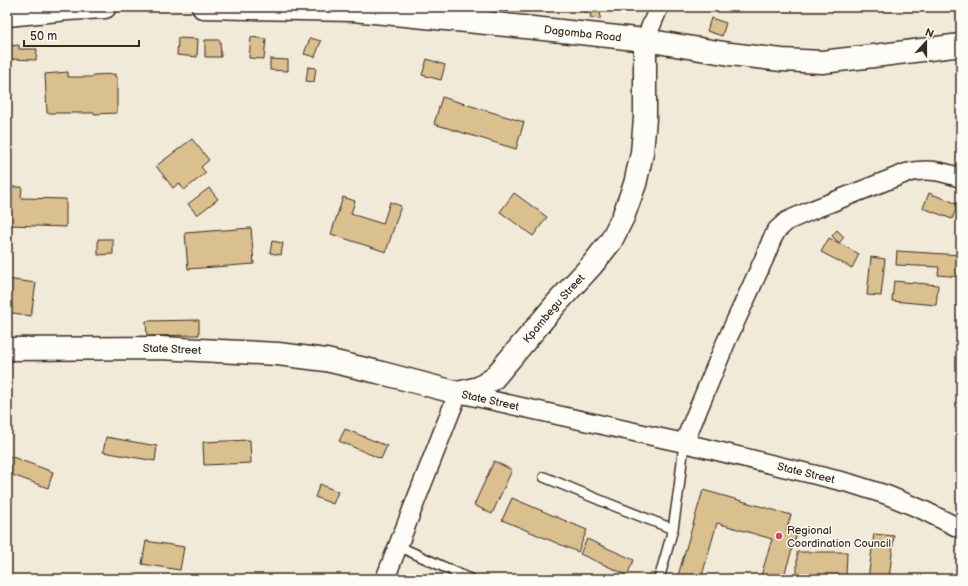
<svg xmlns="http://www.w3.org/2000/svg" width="968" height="586" font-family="'Balsamiq Sans',sans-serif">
	<rect width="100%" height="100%" fill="#f2ead8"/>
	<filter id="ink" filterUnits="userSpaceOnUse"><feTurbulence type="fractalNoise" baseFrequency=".025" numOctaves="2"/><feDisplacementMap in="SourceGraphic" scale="8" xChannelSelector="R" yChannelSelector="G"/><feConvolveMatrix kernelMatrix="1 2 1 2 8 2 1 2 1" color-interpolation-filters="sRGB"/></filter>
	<g filter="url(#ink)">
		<path fill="#dabf8f" stroke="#3b2a1e" d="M585 7H601L600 19 590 18 591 14 585 13Z
			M711 18 726 23 722 36 707 31Z
			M251 37 266 39 264 59 249 58Z
			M178 38 198 39 197 57 177 55Z
			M310 38 321 41 315 57 304 54Z
			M205 40H220L221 57H205Z
			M19 45V49H37L36 60 11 59 10 46Z
			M270 59 288 60V71L270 70Z
			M427 59 445 65 441 80 422 75Z
			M308 67 316 68 314 82 306 81Z
			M68 72V77H93V75L115 74V77H117V113L95 114V113H47L45 74Z
			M442 97 524 122 516 149 434 124Z
			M192 139 209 160 201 167 206 173 184 190 179 183 173 188 156 166Z
			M10 187H22L21 198 66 199V227L9 225Z
			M209 188 218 199 197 215 188 204Z
			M514 193 547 217 533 236 500 212Z
			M929 193 958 204 952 219 923 208Z
			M343 197 355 201 351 214 383 224 390 202 401 206 386 252 331 234Z
			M251 228 254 264 188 269 185 233Z
			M837 230 844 237 839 243 832 236Z
			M829 238 859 254 852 268 821 252Z
			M98 239H113V254L98 255Z
			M272 241 283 243 281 255 270 253Z
			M897 251 961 255V277L938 275 939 267 896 265Z
			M871 257 885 259 881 296 867 295Z
			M7 279 36 283 31 316 7 312Z
			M894 281 938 285 936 305 892 301Z
			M199 320V335L147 336 146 321Z
			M345 429 387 446 381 459 339 441Z
			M106 437 157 446 155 461 103 452Z
			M250 440 251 463 204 465 203 442Z
			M7 455 53 472 48 488 7 473Z
			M494 461 512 470 492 514 474 505Z
			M320 484 338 492 333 504 315 497Z
			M703 490 791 515 786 530 797 533 783 579H760L772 539 717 523 701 579H677Z
			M512 498 587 530 578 552 502 520Z
			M874 534 894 536 889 579H868Z
			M587 539 634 560 627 575 580 554Z
			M146 541 184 547 180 570 142 564Z
			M797 552H847L846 577 797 576Z"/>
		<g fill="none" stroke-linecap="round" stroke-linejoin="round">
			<g stroke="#3b2a1e" stroke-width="12">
				<path id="lane" d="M544 477 607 503 673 529
					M398 546 470 579
					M659 579 673 529 679 488 684 443"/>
			</g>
			<g stroke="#3b2a1e" stroke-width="21">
				<g id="street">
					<path d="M645 40 659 7"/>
					<path d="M684 443 726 342 764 259 772 239 777 230 787 221 812 210 906 173C927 168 941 171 961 178"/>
					<path id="s1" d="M385 579 458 393 684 443 849 483 887 495 923 510 961 529"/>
				</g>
			</g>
			<g stroke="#3b2a1e" stroke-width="25">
				<g id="secondary">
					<path id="s2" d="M203 7 353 10 487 23 645 40 730 54 782 60 822 62 882 55 961 45"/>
					<path d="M7 15 68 9 105 7"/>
					<path id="s3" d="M7 349 160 348 278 354 326 360 378 372 458 393 479 388 493 379 557 303 592 265 611 241 623 217 635 184 642 153 645 118V40"/>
				</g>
			</g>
			<use href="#lane" stroke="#fdfcf7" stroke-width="9"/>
			<use href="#street" stroke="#fdfcf7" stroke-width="18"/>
			<use href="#secondary" stroke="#fdfcf7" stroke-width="22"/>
		</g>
	</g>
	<circle fill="#d1495b" stroke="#fdfcf7" stroke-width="1.5" cx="779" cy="536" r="4"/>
	<g text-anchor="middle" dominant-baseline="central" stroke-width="3" stroke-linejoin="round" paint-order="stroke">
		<g font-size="11" fill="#3b2a1e" stroke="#fdfcf7">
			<text stroke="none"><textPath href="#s2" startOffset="381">Dagomba Road</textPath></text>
			<text stroke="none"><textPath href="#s3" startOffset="587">Kpambegu Street</textPath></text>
			<text stroke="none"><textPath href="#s3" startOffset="165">State Street</textPath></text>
			<text stroke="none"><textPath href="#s1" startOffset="233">State Street</textPath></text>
			<text stroke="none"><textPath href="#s1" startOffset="557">State Street</textPath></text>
		</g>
		<g font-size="11" fill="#3b2a1e" stroke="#fdfcf7" text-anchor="start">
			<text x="787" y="530">Regional<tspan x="787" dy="13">Coordination Council</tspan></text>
		</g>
	</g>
	<rect width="968" height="586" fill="none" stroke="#fdfcf7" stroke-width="24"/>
	<rect x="12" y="12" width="944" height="562" fill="none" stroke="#3b2a1e" stroke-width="1.5" filter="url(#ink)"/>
	<g transform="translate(926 42) rotate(21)" stroke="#fdfcf7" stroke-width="3" paint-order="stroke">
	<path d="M0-3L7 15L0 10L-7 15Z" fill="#3b2a1e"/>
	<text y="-6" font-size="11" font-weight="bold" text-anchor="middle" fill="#3b2a1e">N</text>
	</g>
	<path d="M24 40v6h115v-6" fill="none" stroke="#3b2a1e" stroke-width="2"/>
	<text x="30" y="40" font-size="12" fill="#3b2a1e" stroke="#fdfcf7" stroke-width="3" paint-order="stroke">50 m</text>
</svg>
